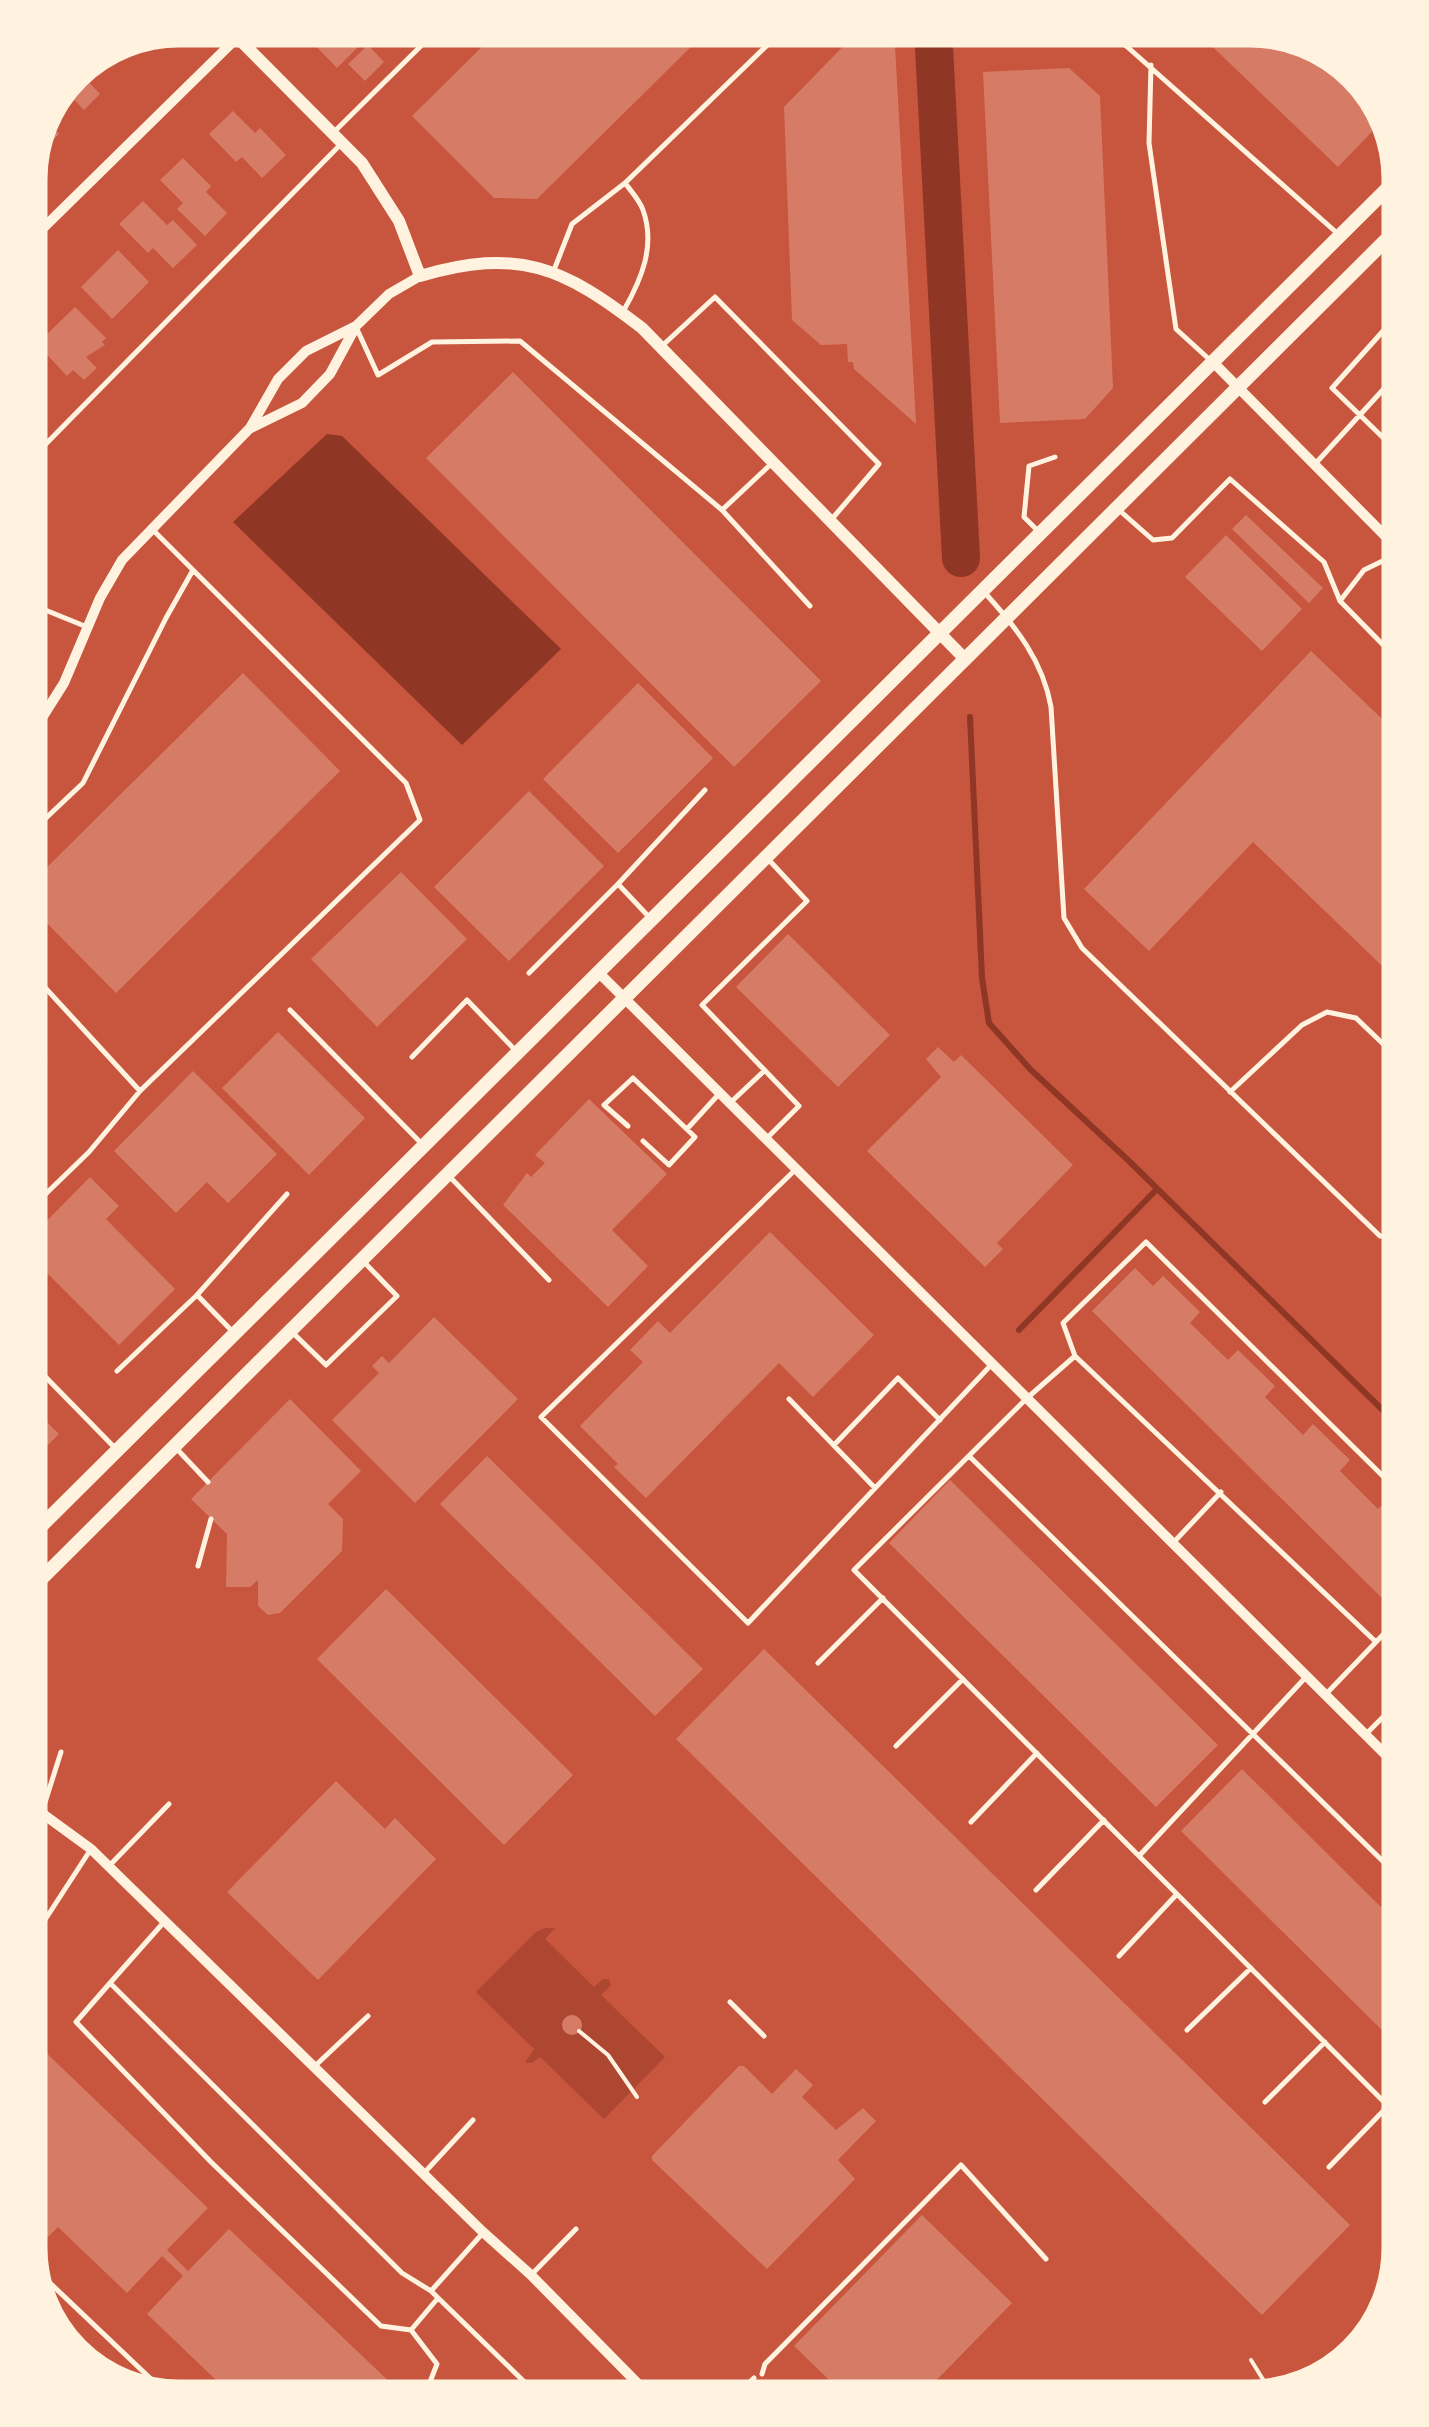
<svg xmlns="http://www.w3.org/2000/svg" width="1429" height="2427" font-family="'Exo 2',sans-serif">
	<rect width="100%" height="100%" fill="#c8553d"/>
	<path fill="#ae4732" d="M545 1928H555L545 1939 594 1987 603 1979H609L611 1985 601 1995 665 2057 604 2119 540 2057 532 2063H525L534 2049 476 1992 536 1932Z"/>
	<path fill="#8f3625" d="M327 434 342 436 561 649 462 745 233 522Z"/>
	<g fill="none" stroke-linecap="round" stroke-linejoin="round">
		<path stroke="#8f3625" stroke-width="6" d="M970 717 982 978 989 1023 1031 1070 1129 1161 1401 1428
			M1019 1330 1157 1189"/>
		<path stroke="#8f3625" stroke-width="38" d="M933 28 961 558"/>
	</g>
	<path fill="#d67c66" d="M318 28H369L373 32 337 68 311 41Z
		M501 28H710L537 199 494 198 412 116Z
		M861 28H894L916 424 854 369 853 362H848L847 344 821 345 792 320 784 107Z
		M1193 28H1261L1335 53 1387 116 1338 167Z
		M368 45 384 62 365 81 348 64Z
		M109 56 86 79 100 94 84 110 64 89 72 71Z
		M1069 68 1100 96 1113 388 1085 419 1000 423 983 72Z
		M233 111 255 133 260 128 286 155 262 178 242 157 236 162 209 134Z
		M49 123 59 134 42 151 38 147Z
		M183 158 211 186 206 192 227 213 205 236 177 209 183 203 160 180Z
		M143 201 167 225 173 220 197 245 173 268 153 248 148 253 119 224Z
		M118 250 149 282 112 319 81 287Z
		M75 307 106 338 102 342 105 345 86 357 97 368 84 380 73 370 67 376 37 344Z
		M513 372 821 681 734 767 426 458Z
		M1246 515 1323 588 1309 603 1232 529Z
		M1226 535 1302 609 1262 651 1185 577Z
		M1311 651 1401 737V984L1253 842 1149 951 1084 889Z
		M243 673 340 771 116 993 28 904V886Z
		M638 683 713 758 618 853 543 779Z
		M529 791 604 866 509 961 434 887Z
		M401 872 467 939 377 1027 311 959Z
		M788 934 890 1035 838 1087 736 987Z
		M278 1032 365 1118 309 1175 222 1088Z
		M28 1040 48 1061 28 1081Z
		M938 1047 954 1062 961 1055 1073 1165 997 1243 1003 1249 985 1267 867 1151 941 1077 926 1059Z
		M193 1071 277 1154 228 1203 207 1182 176 1213 114 1151Z
		M589 1099 667 1174 612 1230 648 1266 608 1307 503 1205 527 1173 531 1177 545 1163 535 1155Z
		M90 1177 119 1206 106 1219 175 1289 119 1345 28 1254V1240Z
		M770 1232 874 1335 813 1397 779 1363 646 1498 614 1467 618 1464 580 1426 643 1362 630 1350 658 1321 670 1333Z
		M1135 1268 1153 1286 1163 1276 1200 1312 1190 1323 1228 1360 1238 1350 1275 1386 1265 1397 1303 1435 1313 1424 1350 1460 1340 1471 1378 1509 1389 1498 1401 1511V1596L1391 1607 1092 1311Z
		M434 1317 518 1399 415 1503 332 1420 379 1373 372 1366 382 1356 389 1363Z
		M290 1399 361 1471 328 1504 343 1519 342 1551 280 1613 268 1615 258 1606V1580L250 1587H226L227 1534 191 1499Z
		M28 1403 59 1434 28 1465Z
		M487 1456 703 1669 655 1716 440 1504Z
		M950 1480 1218 1745 1156 1807 889 1543Z
		M386 1589 573 1775 504 1845 317 1659Z
		M764 1649 1350 2225 1262 2315 676 1739Z
		M1242 1769 1401 1927V2049L1181 1831Z
		M336 1781 385 1829 395 1818 436 1859 318 1980 227 1892Z
		M562 2025a10 10 0 1 1 20 0a10 10 0 1 1-20 0Z
		M38 2045 208 2208 167 2250 188 2271 229 2229 397 2389 387 2399H236L147 2314 183 2276 162 2256 127 2293 58 2227 44 2241 32 2230 46 2216 28 2198V2056Z
		M739 2066H744L772 2094 796 2069 813 2085 802 2097 836 2130 863 2108 876 2121 838 2160 855 2179 767 2269 652 2160V2156Z
		M922 2215 1012 2303 918 2399H849L794 2346Z"/>
	<g fill="none" stroke-linecap="round" stroke-linejoin="round">
		<path stroke="#fff3e0" stroke-width="4" d="M579 2031 608 2055 637 2097
			M1251 2360 1272 2394"/>
		<path stroke="#fff3e0" stroke-width="5" d="M1106 28 1337 233
			M1151 65 1149 143 1176 329 1210 360
			M335 131 439 28
			M625 183 785 28
			M554 270 572 224 625 183C631 191 640 201 643 210 656 246 641 280 624 310
			M356 327 378 375 432 342 520 341 722 510 771 464
			M663 345 715 297 879 464 831 520
			M1401 455 1332 388 1401 311
			M28 457 35 455 340 145
			M1315 464 1401 370
			M722 510 810 606
			M1119 510 1153 540 1172 538 1230 479 1324 562 1340 601 1401 663
			M1037 530 1024 517 1029 466 1055 457
			M985 593C1016 627 1043 661 1051 707L1064 918 1082 948 1380 1236 1401 1238
			M1340 601 1364 570 1401 552
			M28 603 87 627
			M28 835 83 783 166 618 193 570
			M768 859 807 901 702 1005 799 1106 768 1137
			M618 884 705 790
			M28 969 140 1091
			M529 973 618 884 650 918
			M290 1010 422 1144
			M412 1057 467 1000 516 1051
			M1230 1092 1302 1025 1327 1012 1356 1018 1401 1061
			M730 1103 764 1071
			M628 1126 604 1105 633 1078 695 1137 669 1165 643 1141
			M687 1129 718 1095
			M795 1170 541 1417 748 1623 992 1364
			M449 1176 549 1280
			M28 1211 89 1152 140 1091 420 820 406 783 153 530
			M197 1295 287 1194
			M292 1332 326 1365 397 1296 364 1262
			M1075 1356 1376 1642
			M28 1359 116 1449
			M117 1371 197 1295 233 1332
			M789 1399 875 1488
			M834 1445 898 1378 940 1420
			M175 1447 208 1482
			M969 1456 1401 1879
			M1173 1543 1221 1492
			M198 1566 211 1519
			M818 1663 883 1598
			M1326 1694 1401 1616
			M1366 1734 1401 1699
			M896 1746 963 1679
			M42 1812 61 1752
			M971 1822 1037 1753
			M1139 1856 1305 1678
			M109 1866 169 1804
			M1036 1890 1104 1820
			M28 1902 48 1915
			M164 1922 110 1983 402 2273 431 2291 542 2399
			M28 1946 91 1849
			M1119 1956 1177 1894
			M110 1983 76 2022 211 2162 381 2326 411 2330 438 2298
			M730 2002 764 2036
			M1187 2030 1251 1968
			M316 2065 368 2016
			M1265 2102 1325 2042
			M1401 2119 854 1570 1026 1399 1075 1356 1063 1323 1146 1242 1401 1494
			M1329 2167 1388 2106
			M425 2172 473 2120
			M31 2265 172 2399
			M531 2275 576 2229
			M431 2291 482 2234
			M411 2330 437 2364 430 2382 416 2399
			M762 2374 765 2364 961 2165 1046 2259
			M732 2399 754 2378"/>
		<path stroke="#fff3e0" stroke-width="10" d="M28 243 247 28
			M1213 362 1401 552
			M251 428 302 403 330 374 356 326
			M28 740 64 683 100 598 122 560 250 428 278 379 306 351 356 326 389 294 420 276
			M599 973 1401 1770
			M28 1803 91 1849 483 2232 531 2275 653 2399"/>
		<path stroke="#fff3e0" stroke-width="12" d="M228 28 362 163 399 221 420 276C519 247 563 267 642 328L965 659"/>
		<path stroke="#fff3e0" stroke-width="14" d="M28 1539 1401 175
			M28 1592 1401 225"/>
	</g>
	<path d="M0 0H1429V2427H0ZM179 45H1250A134 134 0 0 1 1384 179V2248A134 134 0 0 1 1250 2382H179A134 134 0 0 1 45 2248V179A134 134 0 0 1 179 45Z" fill="#fff3e0" fill-rule="evenodd"/>
	<path fill="none" stroke="#fff3e0" stroke-width="5" d="M179 45H1250A134 134 0 0 1 1384 179V2248A134 134 0 0 1 1250 2382H179A134 134 0 0 1 45 2248V179A134 134 0 0 1 179 45Z"/>
</svg>
